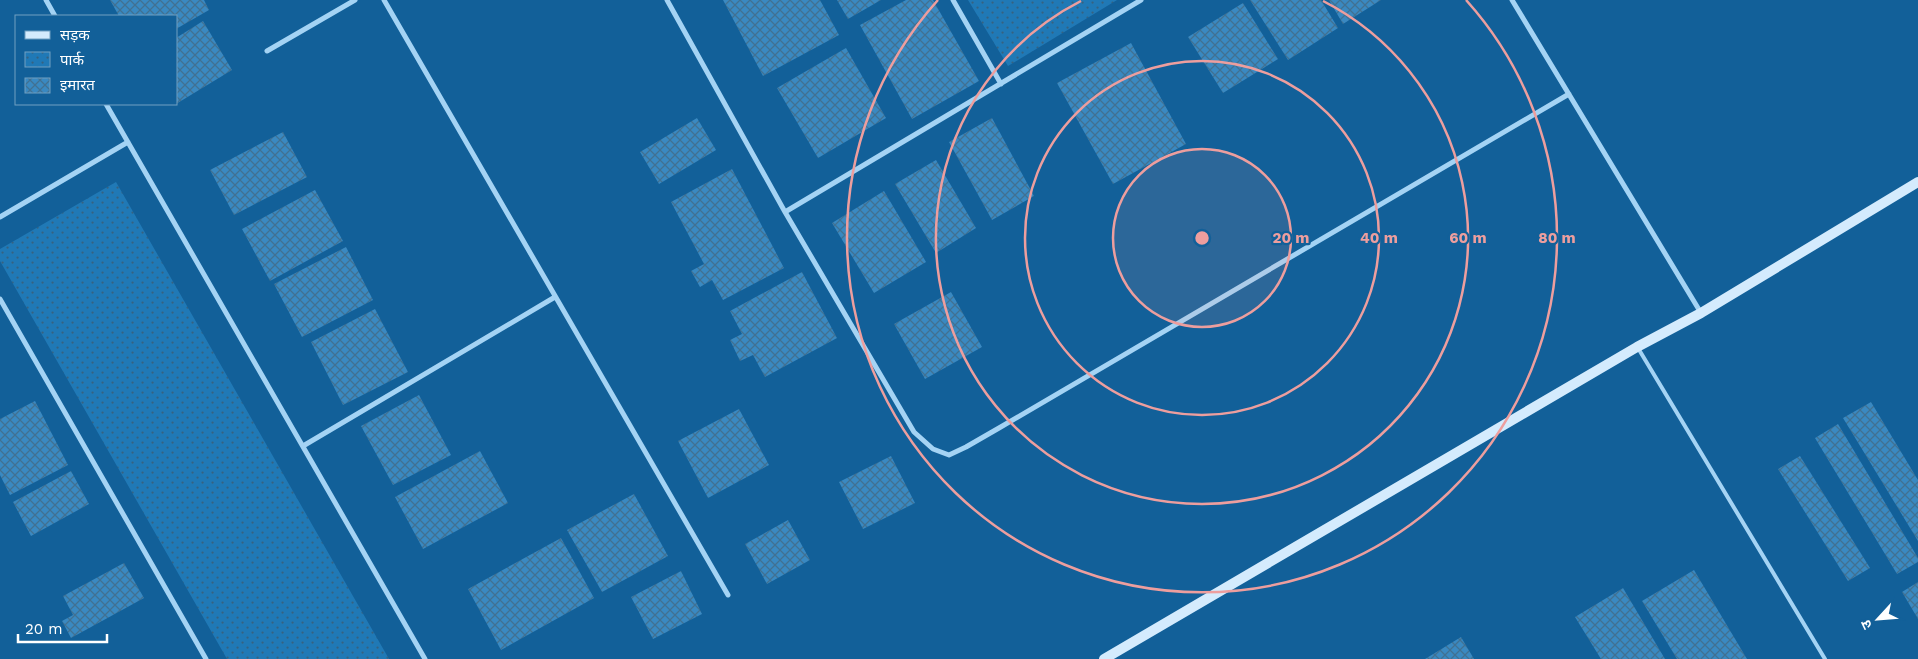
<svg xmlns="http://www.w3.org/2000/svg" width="1918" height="659" font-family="'Work Sans','Noto Sans Devanagari',sans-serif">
	<defs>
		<pattern id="park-dots" width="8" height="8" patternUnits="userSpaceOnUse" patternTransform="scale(1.25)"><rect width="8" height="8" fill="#2079b6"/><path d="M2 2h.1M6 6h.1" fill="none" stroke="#366281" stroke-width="1.8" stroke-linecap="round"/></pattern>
		<pattern id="building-cross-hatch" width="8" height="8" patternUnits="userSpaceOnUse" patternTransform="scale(1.25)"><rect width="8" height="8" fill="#3a89c1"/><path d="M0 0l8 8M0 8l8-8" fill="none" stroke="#417192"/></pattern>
	</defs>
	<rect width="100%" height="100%" fill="#126099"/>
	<path fill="url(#park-dots)" d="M968 0H1117L1008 66Z
		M116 182 389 659H227L0 261V249Z"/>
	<path fill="url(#building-cross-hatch)" d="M110 0H204L209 10 176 29V16H119Z
		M723 0H820L839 35 763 76Z
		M837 0H881L848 19Z
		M906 0H933L979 81 912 119 860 25Z
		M1250 0H1321L1338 28 1288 60Z
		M1329 0H1381L1343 24Z
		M1243 3 1278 59 1223 93 1188 37Z
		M203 21 232 70 176 104V38Z
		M1131 43 1186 144 1113 184 1057 83Z
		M846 48 886 118 818 158 777 88Z
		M697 118 716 150 659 184 640 152Z
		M992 118 1034 196 992 220 949 142Z
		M283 132 307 177 234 215 210 170Z
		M936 160 976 228 936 253 895 184Z
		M732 169 784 268 723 300 712 280 700 287 691 271 704 264 671 202Z
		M315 190 343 241 270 281 242 229Z
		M884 191 926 262 874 293 832 223Z
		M346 247 373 300 302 337 274 284Z
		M802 272 837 338 765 377 753 355 740 361 730 340 742 334 730 311Z
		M951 292 982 347 925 379 894 324Z
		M375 309 408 372 343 405 311 342Z
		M419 395 451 455 393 485 361 426Z
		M35 401 68 465 10 495 0 475V419Z
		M1871 402 1918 480V541L1843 418Z
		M739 409 769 465 708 498 678 441Z
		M1838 424 1918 558V562L1897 574 1815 438Z
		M480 451 508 503 423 549 395 497Z
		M891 456 915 503 863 529 839 482Z
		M1800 456 1870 568 1848 581 1778 469Z
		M71 471 89 504 31 536 13 502Z
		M634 494 668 556 602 592 567 530Z
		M788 520 810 560 767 584 745 544Z
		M561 538 594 598 501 650 468 589Z
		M124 563 144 598 71 638 62 621 73 615 63 596Z
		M1694 570 1747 659H1677L1642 601Z
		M681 571 702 614 653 639 631 597Z
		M1918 582V619L1902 592Z
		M1623 588 1665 659H1601L1575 617Z
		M1461 637 1474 659H1425Z"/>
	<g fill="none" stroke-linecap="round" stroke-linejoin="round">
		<path stroke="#a4d3f4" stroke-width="4" d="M1638 348 1825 659"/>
		<path stroke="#a4d3f4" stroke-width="5" d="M46 0 55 16
			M384 0 728 595
			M667 0 785 212 914 432 933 449 949 455 966 447 999 428 1569 94
			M953 0 1001 84
			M1512 0 1701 313
			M267 51 355 0
			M106 104 425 659
			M785 212 1141 0
			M0 217 128 142
			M0 299 206 659
			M303 446 555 297"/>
		<path stroke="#d4ebfd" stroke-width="10" d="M1104 659 1637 347 1701 313 1918 182"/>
	</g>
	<circle cx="1202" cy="238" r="89" fill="#ed9e9e" fill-opacity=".12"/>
	<g fill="none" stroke="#ed9e9e" stroke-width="2.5">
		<circle cx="1202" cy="238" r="89"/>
		<circle cx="1202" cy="238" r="177"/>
		<path d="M1323 1A266 266 0 1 1 1081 1"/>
		<path d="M1466 0A355 355 0 1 1 938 0"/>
	</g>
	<circle cx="1202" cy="238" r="8" fill="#ed9e9e" stroke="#126099" stroke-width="2.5"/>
	<g font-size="15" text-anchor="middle" font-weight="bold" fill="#ed9e9e" stroke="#126099" stroke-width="4.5" stroke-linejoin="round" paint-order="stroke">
		<text x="1291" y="243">20 m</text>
		<text x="1379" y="243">40 m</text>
		<text x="1468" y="243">60 m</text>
		<text x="1557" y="243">80 m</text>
	</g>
	<rect x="15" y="15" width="162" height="90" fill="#126099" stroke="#71a0c2"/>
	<rect x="25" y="31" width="25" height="8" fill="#d4ebfd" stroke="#71a0c2"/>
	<text x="60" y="40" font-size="15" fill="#ffffff">सड़क</text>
	<rect x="25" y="52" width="25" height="15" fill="url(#park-dots)" stroke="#71a0c2"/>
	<text x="60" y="65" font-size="15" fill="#ffffff">पार्क</text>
	<rect x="25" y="78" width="25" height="15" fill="url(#building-cross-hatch)" stroke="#71a0c2"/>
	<text x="60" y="90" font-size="15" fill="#ffffff">इमारत</text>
	<g transform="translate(1878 619) rotate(244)" stroke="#126099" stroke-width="4" paint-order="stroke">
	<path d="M0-4L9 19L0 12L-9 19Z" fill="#ffffff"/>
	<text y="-8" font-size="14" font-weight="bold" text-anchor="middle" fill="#ffffff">उ</text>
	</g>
	<path d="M18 634v8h89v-8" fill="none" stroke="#ffffff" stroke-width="2.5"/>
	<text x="25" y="634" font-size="15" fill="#ffffff" stroke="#126099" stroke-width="4" paint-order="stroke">20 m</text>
</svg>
